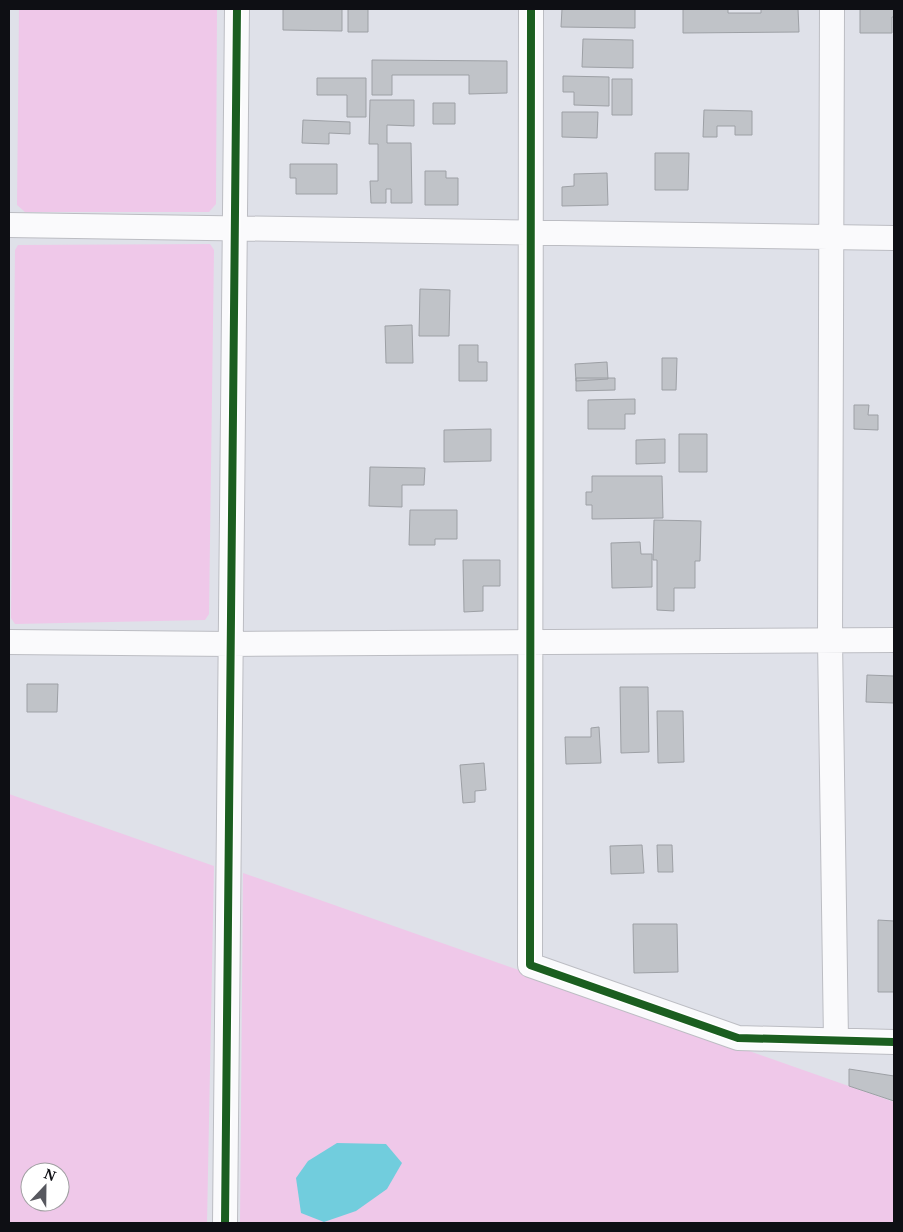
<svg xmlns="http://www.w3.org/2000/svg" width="903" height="1232" font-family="'Noto Serif',serif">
	<rect width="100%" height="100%" fill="#dfe1e9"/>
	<path fill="#efc8e9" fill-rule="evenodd" d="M19 9H217L216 204 209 212H25L17 205Z
		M210 244 214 250 209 614 205 620 15 624 11 618 15 250 18 245Z
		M9 794 214 866 207 1223H9ZM30 1172H60V1202H30Z
		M243 873 894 1102V1223H240Z"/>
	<path fill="#71cddd" d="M337 1143 386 1144 402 1163 387 1189 356 1211 324 1222 301 1213 296 1178 308 1161Z"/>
	<path fill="#c0c3c8" stroke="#9da0a5" d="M283 9H342V31L283 30Z
		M348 9H368V32H348Z
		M562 9H635V28L561 27Z
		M683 9H728V13H761V9H798L799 32 683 33Z
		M860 9H894V17H892V33H860Z
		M583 39 633 40V68L582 67Z
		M372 60 507 61V93L469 94V75H392V95H372Z
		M563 76 609 77V106L574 105V92H563Z
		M317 78H366V117H347V95H317Z
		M612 79H632V115H612Z
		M370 100H414V126L387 125V143H411L412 203H391V189H386V203H371L370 181H378V144H369Z
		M433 103H455V124H433Z
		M704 110 752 111V135H735V126H717V137H703Z
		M562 112H598L597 138 562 137Z
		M303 120 350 122V134L329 133V144L302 143Z
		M655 153H689L688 190H655Z
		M290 164H337V194H296V178H290Z
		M425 171H446V178H458V205H425Z
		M607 173 608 205 562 206V187L574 186V174Z
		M420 289 450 290 449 336H419Z
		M412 325 413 363H386L385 326Z
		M459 345H478V362H487V381H459Z
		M662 358H677L676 390H662Z
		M607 362 608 379 576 381 575 364Z
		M576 378H615V390L576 391Z
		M635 399V414H625V429H588V400Z
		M854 405H869L868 415H878V430L854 429Z
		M491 429V461L444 462V430Z
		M679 434H707V472H679Z
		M665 439V463L636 464V440Z
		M370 467 425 468 424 485H402V507L369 506Z
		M592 476H662L663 518 592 519V505H586V492H592Z
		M410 510H457V539H435V545H409Z
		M654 520 701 521 700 561H695V588H674V611L657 610V560H653Z
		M640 542 641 554H652V587L612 588 611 543Z
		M463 560H500V586H483V611L464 612Z
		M867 675 894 676V703L866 702Z
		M27 684H58L57 712H27Z
		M620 687H648L649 752 621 753Z
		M657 711H683L684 762 658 763Z
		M599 727 601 763 566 764 565 737H591V728Z
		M484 763 486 790 475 791V802L463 803 460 765Z
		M642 845 644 873 611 874 610 846Z
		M657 845H672L673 872H658Z
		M878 920 894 921V992H878Z
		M633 924H677L678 972 634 973Z
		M849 1069 894 1076V1101L849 1086Z"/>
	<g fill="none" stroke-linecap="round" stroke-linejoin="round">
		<g stroke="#bcbdc3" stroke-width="26">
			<path id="minor" d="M531 9 530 965 738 1038 894 1042
				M832 9 830 640 836 1040
				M9 225 894 238
				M9 642 231 644 894 640
				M225 1223 237 9"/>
		</g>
		<use href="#minor" stroke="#fafafc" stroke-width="24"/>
		<g stroke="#fff" stroke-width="11">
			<path id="cycleway" d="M531 9 530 965 738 1038 894 1042
				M225 1223 237 9"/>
		</g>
		<use href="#cycleway" stroke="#1b5e20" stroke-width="8"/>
	</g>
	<rect width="903" height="1232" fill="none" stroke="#0e0f14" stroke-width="20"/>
	<g transform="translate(45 1187) rotate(22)"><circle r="24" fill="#ffffff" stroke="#9f9fa1"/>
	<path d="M0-4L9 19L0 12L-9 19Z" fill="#57585f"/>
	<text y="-8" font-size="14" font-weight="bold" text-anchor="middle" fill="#0e0f14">N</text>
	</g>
</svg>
